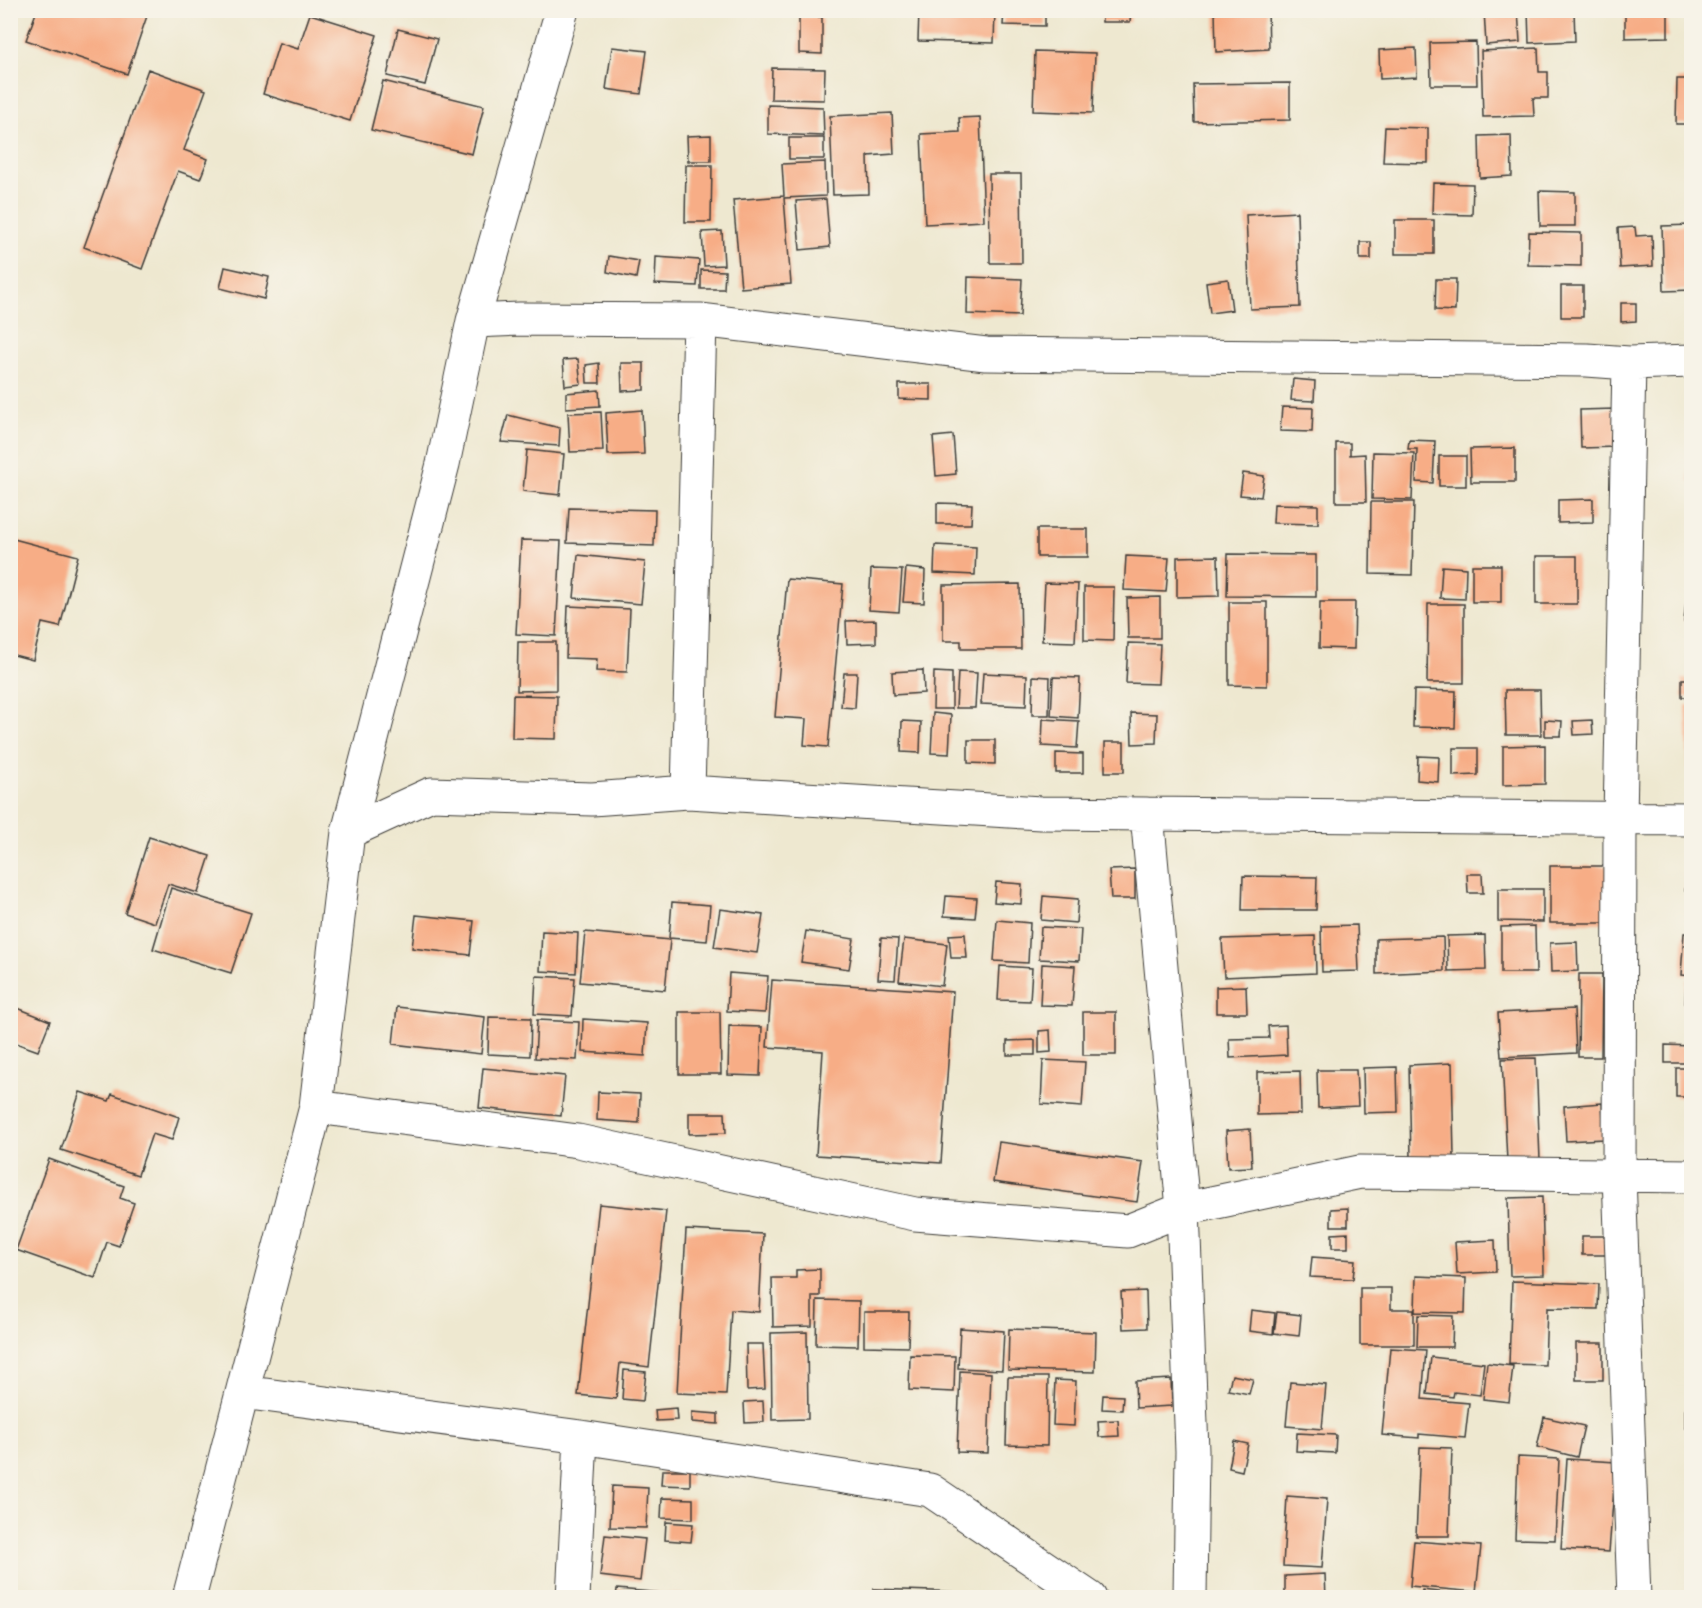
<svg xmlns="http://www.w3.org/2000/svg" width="1702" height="1608" font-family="Sriracha,sans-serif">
	<rect width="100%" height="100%" fill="#f7f3e8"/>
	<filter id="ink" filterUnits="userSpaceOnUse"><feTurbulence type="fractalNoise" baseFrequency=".0167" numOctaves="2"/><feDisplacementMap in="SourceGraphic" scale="12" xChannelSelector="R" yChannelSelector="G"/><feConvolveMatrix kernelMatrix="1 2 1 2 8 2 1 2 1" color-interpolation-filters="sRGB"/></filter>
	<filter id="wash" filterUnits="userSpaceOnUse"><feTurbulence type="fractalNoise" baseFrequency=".008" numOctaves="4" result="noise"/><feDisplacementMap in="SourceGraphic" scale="24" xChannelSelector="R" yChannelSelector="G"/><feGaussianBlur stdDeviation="1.35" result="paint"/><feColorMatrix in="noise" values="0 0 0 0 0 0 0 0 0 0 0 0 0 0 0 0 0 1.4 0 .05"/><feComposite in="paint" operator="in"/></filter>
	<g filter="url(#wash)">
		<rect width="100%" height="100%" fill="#eee8d0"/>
		<g id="blocks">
			<path fill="#f7ad86" d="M37 10H130L147 16 127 74 26 40Z
				M919 10H995L994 43 918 41Z
				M1004 10H1045V26L1003 25Z
				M1102 10H1131L1130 22H1102Z
				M1215 10H1268L1269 49 1216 52Z
				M1484 10H1518L1520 42 1486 45Z
				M1528 10H1574L1575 41 1529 43Z
				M1625 10H1668V37L1625 38Z
				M310 14 377 35 350 121 263 94 279 43 298 49Z
				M799 17H822V54L799 53Z
				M398 29 437 39 425 85 387 76Z
				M1476 42 1477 85H1431L1430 43Z
				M612 47 647 51 641 94 606 89Z
				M1416 48 1417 77 1380 79 1379 50Z
				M1538 48 1539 72H1548V98H1533L1534 116 1483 117 1481 51Z
				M1035 51 1095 53 1093 113 1033 111Z
				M772 68 825 69 824 100 771 99Z
				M148 69 206 90 184 150 208 159 200 179 178 171 142 269 84 247Z
				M1677 79H1692V124H1676Z
				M383 81 484 106 472 154 371 130Z
				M1290 83V120L1194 122 1193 84Z
				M768 105 823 107 824 136 768 134Z
				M892 113 894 154 868 156 869 194 833 195 830 116Z
				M980 117 984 221 925 224 921 134 960 132 959 118Z
				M1385 127 1428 128V163L1383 162Z
				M711 135V161H688L687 136Z
				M1511 135 1512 176 1480 178 1479 136Z
				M789 138H824V159H789Z
				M825 162 826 196 784 198 791 284 741 288 733 200 784 196 782 164Z
				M686 165H712L711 222H685Z
				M989 174H1021L1022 263H990Z
				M1433 183 1473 184 1472 215 1432 214Z
				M1539 191 1575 192V226H1540Z
				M826 199 830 247 800 250 796 201Z
				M1297 212 1300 307 1250 309 1246 215Z
				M1395 220H1434V254H1395Z
				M1691 225 1692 290 1664 291 1662 226Z
				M1635 227 1636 236 1652 235 1653 266 1620 268 1618 228Z
				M722 231 724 265 704 266 702 232Z
				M1529 232 1581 233V266L1528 265Z
				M1360 242H1371V259H1360Z
				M609 256 639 261 636 278 607 272Z
				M656 257 699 260 697 286 655 284Z
				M225 267 269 277 264 299 220 288Z
				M701 270 725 271 724 289H701Z
				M968 277 1022 279 1020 316 967 314Z
				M1228 279 1232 310 1210 313 1206 282Z
				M1436 279H1456L1455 311 1435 310Z
				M1561 286H1583V317H1561Z
				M1621 303H1636V321L1621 322Z
				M578 359 581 384 565 386 563 360Z
				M599 363 600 383H587L586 365Z
				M621 363H644V390L622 391Z
				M1293 379 1315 381 1314 401 1291 400Z
				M899 384H931V400L899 399Z
				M599 390 600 406 566 408V393Z
				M1282 407 1313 408 1312 432 1280 431Z
				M1615 409 1616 447 1581 448 1580 410Z
				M642 410 644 454 608 455 606 413Z
				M601 412 603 451 570 452 568 413Z
				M508 415 560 428 559 446 501 442Z
				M953 435 956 474 936 476 933 437Z
				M1409 440 1435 441 1433 483 1416 482 1417 449H1408Z
				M1336 443H1350V455L1365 454 1366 502H1336Z
				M1515 448V482H1471L1470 449Z
				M527 450 564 454 560 495 523 491Z
				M1373 452 1414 453 1412 500 1372 499Z
				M1439 456H1466V486H1439Z
				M1689 460H1692V482H1688Z
				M1243 473 1264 476 1261 497 1240 495Z
				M1593 499V522L1558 523V500Z
				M1371 502H1414L1412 575 1370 574Z
				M937 503 972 504 971 524H937Z
				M1274 504 1318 505V524L1273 523Z
				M569 508 655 510 654 546 567 543Z
				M1037 529H1088V557H1037Z
				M10 538 78 556 60 627 42 623 33 660 10 654Z
				M521 540 561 541 556 636 516 634Z
				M935 545 976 547 975 575 934 573Z
				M1228 554 1316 555V597L1227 596Z
				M578 555 645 562 641 604 574 598Z
				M1126 556 1169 558 1166 592 1124 590Z
				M1218 556 1219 596 1177 597V557Z
				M1536 556H1577V604H1536Z
				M1472 565H1501V602H1472Z
				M1442 566 1466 568 1465 599 1440 598Z
				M906 568 925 570 924 603 903 602Z
				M871 569 902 570 899 612 869 610Z
				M787 579 843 584 828 747 804 745 806 719 775 717Z
				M1045 583 1078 584 1075 642 1042 641Z
				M1020 584 1021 649H961V641H943V585Z
				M1084 587H1114L1113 641 1084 640Z
				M1160 597V638H1128L1127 598Z
				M1686 601H1692V622H1684Z
				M1229 602H1267V686L1229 685Z
				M1320 602H1355L1354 649 1319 648Z
				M1428 604H1464V683H1427Z
				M568 606 630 609 627 672 596 671 597 659 566 658Z
				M876 620V643L847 644 846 621Z
				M518 642H556V690L517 691Z
				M1128 643 1160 644 1158 684 1126 683Z
				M923 670 924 693 893 695 892 672Z
				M934 672 952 673V709H933Z
				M958 672 977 673 975 708H956Z
				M844 673H857L855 708 841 707Z
				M983 673 1027 675 1026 706 981 704Z
				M1033 676 1050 677 1049 715H1032Z
				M1053 677 1080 678 1078 718 1051 716Z
				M1682 679H1692V697H1682Z
				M1414 690 1456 691 1455 728 1413 727Z
				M1505 690H1540L1541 735H1506Z
				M513 695 557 696 556 739 512 738Z
				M1686 705H1692V793H1689Z
				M933 713 951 715 949 754 931 753Z
				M1131 713 1157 714 1156 743 1132 744Z
				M1043 719 1079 721 1077 748 1042 746Z
				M1545 720 1562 721 1561 736H1545Z
				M1592 720 1593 734 1574 735 1573 721Z
				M902 721 921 722 920 753 901 752Z
				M968 740H995V764L968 763Z
				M1105 742H1124V772H1105Z
				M1545 745V784L1503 785V746Z
				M1453 748H1478V775L1453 776Z
				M1056 753 1083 754V773H1056Z
				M1418 756 1439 757 1438 782 1417 780Z
				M149 837 210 856 198 893 168 884 155 923 125 913Z
				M1550 866H1610L1611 923H1550Z
				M1135 869V899H1111L1109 870Z
				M1686 872H1692V891H1685Z
				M1467 874H1482L1483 893H1468Z
				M1243 876 1317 877 1316 910H1242Z
				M996 882 1022 884 1021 904 994 902Z
				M171 888 251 913 231 973 153 949Z
				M1498 889H1543V922L1498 921Z
				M946 896 977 898 975 918 944 916Z
				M1043 896 1078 899 1076 923 1041 920Z
				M672 902 710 905 707 941 669 938Z
				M720 909 763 915 757 953 714 947Z
				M416 915 474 921 470 955 412 948Z
				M997 920 1030 923 1028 963 994 961Z
				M1357 925 1359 971 1322 972 1321 926Z
				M1535 926 1536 973H1501V927Z
				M1041 927 1081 929 1079 961 1039 959Z
				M542 931 578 933 576 973 540 971Z
				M806 931 854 939 849 969 801 962Z
				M585 932 670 940 665 990 580 982Z
				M1684 933H1692V976L1681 975Z
				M965 934 967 958H951L949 935Z
				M1485 935 1486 970 1448 971 1447 936Z
				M1315 936 1316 973 1224 977 1222 939Z
				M1443 937 1444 971 1376 974V939Z
				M881 938 898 939 895 980 878 979Z
				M904 939 947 944 942 986 899 981Z
				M1577 942 1578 971 1551 972 1550 943Z
				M1042 964 1075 966 1072 1006 1040 1005Z
				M1000 966 1032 968 1030 1001 998 1000Z
				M729 973 768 976 765 1013 727 1011Z
				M1579 974H1602L1601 1057H1578Z
				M536 976 575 978 572 1016 534 1014Z
				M772 980 953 992 941 1163 816 1155 823 1051 767 1047Z
				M1686 980H1692V1009H1685Z
				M1246 986 1247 1013H1216V987Z
				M10 1005 50 1021 38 1051 10 1041Z
				M397 1007 485 1017 481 1054 393 1044Z
				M1574 1009 1576 1053 1501 1057 1498 1013Z
				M679 1012H720L721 1074H679Z
				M1083 1012H1116V1055H1083Z
				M489 1017 531 1018 530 1056 488 1054Z
				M583 1019 647 1023 645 1056 582 1052Z
				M537 1020 579 1022 577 1060 535 1058Z
				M1286 1025 1287 1055 1230 1058 1229 1039 1269 1038 1268 1026Z
				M729 1026 762 1027 760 1076 728 1075Z
				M1050 1030 1051 1052 1039 1053V1031Z
				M1035 1040V1055H1007V1041Z
				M1665 1045 1692 1046V1063H1665Z
				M1536 1058 1540 1160 1507 1161 1502 1059Z
				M1043 1060 1085 1062 1082 1107 1041 1104Z
				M1452 1063 1454 1158 1411 1159 1409 1065Z
				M1397 1067 1398 1112 1364 1113 1363 1068Z
				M483 1068 565 1076 561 1116 479 1108Z
				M1676 1068H1692V1097H1676Z
				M1317 1070H1356L1358 1106 1318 1108Z
				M1300 1071 1301 1114 1257 1115V1072Z
				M80 1092 109 1101 112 1094 179 1117 172 1140 152 1134 138 1175 61 1150Z
				M598 1092 640 1094 639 1123 597 1120Z
				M1602 1103 1604 1139 1566 1141 1564 1106Z
				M1688 1109H1692V1125H1687Z
				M689 1113H725L726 1133 689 1134Z
				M1250 1129 1252 1167 1228 1168 1226 1131Z
				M999 1142 1143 1162 1137 1202 993 1182Z
				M49 1159 124 1186 120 1198 134 1203 119 1246 107 1242 95 1278 16 1250Z
				M1542 1197 1544 1275 1510 1276 1508 1198Z
				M599 1204 666 1211 649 1367 620 1363 616 1399 578 1395Z
				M1348 1208V1226H1331V1209Z
				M686 1230 763 1234 759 1312 731 1310 726 1395 677 1393Z
				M1348 1233V1248H1332V1234Z
				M1582 1236H1617V1255H1582Z
				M1495 1240 1496 1272 1457 1274 1455 1242Z
				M1312 1257 1355 1260 1353 1279 1310 1277Z
				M820 1269V1296H812V1326L773 1327 772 1278H796V1270Z
				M1416 1276 1466 1278 1465 1313 1415 1312Z
				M1512 1281 1599 1284 1598 1309 1547 1308 1545 1365 1509 1364Z
				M1360 1288H1391V1309H1414V1345H1360Z
				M1146 1291 1147 1328 1123 1329 1121 1292Z
				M817 1300 859 1301 858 1346 816 1345Z
				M1251 1310 1275 1313 1273 1334 1249 1331Z
				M864 1312H909L908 1347 864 1346Z
				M1277 1312 1301 1315 1299 1336 1274 1333Z
				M1418 1315 1453 1316 1452 1347H1417Z
				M960 1328 1004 1331 1002 1370 958 1368Z
				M1009 1329 1096 1332 1095 1372 1008 1370Z
				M807 1332 808 1419 772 1420 771 1333Z
				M1576 1343H1603V1380H1576Z
				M746 1344H763L765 1389 747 1390Z
				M1390 1348 1426 1350 1422 1399 1469 1403 1465 1438 1419 1434V1438L1382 1435Z
				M910 1355 955 1356 954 1392 909 1390Z
				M1431 1357 1484 1363 1480 1395 1454 1392 1453 1397 1427 1394Z
				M1487 1363 1513 1366 1509 1402 1483 1399Z
				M624 1370 646 1372 643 1401 622 1399Z
				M960 1371 991 1373 988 1453 957 1452Z
				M1232 1375 1253 1379 1249 1394 1228 1390Z
				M1008 1377H1048L1047 1446 1006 1445Z
				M1171 1379 1172 1406 1136 1408 1135 1381Z
				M1055 1380 1076 1381 1074 1426 1053 1425Z
				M1290 1382 1326 1385 1322 1429 1286 1426Z
				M1103 1395 1123 1396 1122 1410 1102 1409Z
				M763 1401 764 1422 745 1423 744 1402Z
				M676 1408 677 1420 656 1421 655 1410Z
				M1685 1410H1692V1428H1685Z
				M692 1412 718 1414V1424L692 1422Z
				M1544 1417 1584 1426 1577 1457 1537 1447Z
				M1118 1420 1119 1436 1099 1437 1098 1421Z
				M1297 1433 1336 1435 1335 1453 1296 1451Z
				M1234 1441 1248 1444 1242 1471 1229 1468Z
				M1420 1447 1452 1448 1449 1536H1416Z
				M1518 1457 1559 1459 1555 1540 1515 1539Z
				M1567 1459 1616 1462 1609 1552 1561 1549Z
				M662 1470H690V1486L661 1485Z
				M612 1486 648 1488 646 1528 610 1527Z
				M1287 1496 1327 1499 1322 1568 1283 1566Z
				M662 1498 693 1499V1519L661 1518Z
				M666 1522 693 1524 691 1542 665 1540Z
				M605 1535 645 1539 640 1581 600 1576Z
				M1414 1541 1481 1546 1476 1592 1410 1586Z
				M1325 1574 1326 1598H1285V1576Z
				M617 1589 685 1595V1598H616Z
				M874 1589 961 1592V1598H874Z
				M1422 1590 1472 1596V1598H1421Z"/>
		</g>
	</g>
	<g filter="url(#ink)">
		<use href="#blocks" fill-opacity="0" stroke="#3c3b37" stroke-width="1.5"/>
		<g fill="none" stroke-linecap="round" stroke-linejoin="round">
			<g stroke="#3c3b37" stroke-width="35">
				<path id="street" d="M473 321 520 319 700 320 986 354 1587 360 1629 363 1692 361
					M1629 363 1620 819 1619 1175 1634 1598
					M688 792 700 320
					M1147 814 1183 1209 1192 1451 1190 1598
					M348 832 431 794 592 799 688 792 1041 813 1692 819
					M316 1107 578 1141 915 1214 1128 1231 1183 1209 1360 1172 1692 1176
					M243 1392 581 1437 930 1490 1090 1598
					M189 1598 316 1107 348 832 443 464 473 321 562 10
					M573 1598 581 1437"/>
			</g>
			<use href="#street" stroke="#fff" stroke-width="33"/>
		</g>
	</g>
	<rect width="1702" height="1608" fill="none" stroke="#f7f3e8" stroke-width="36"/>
</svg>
